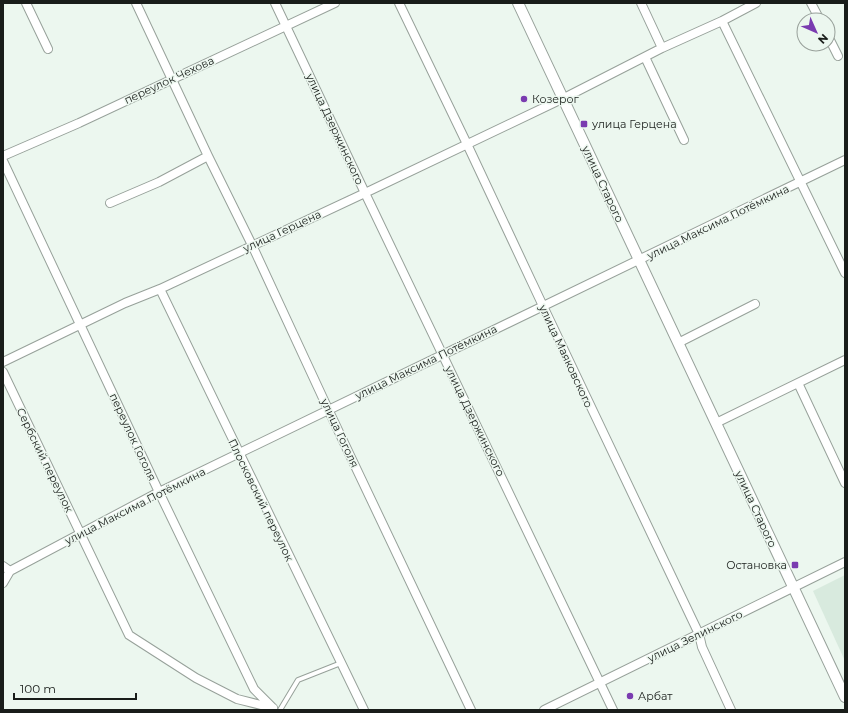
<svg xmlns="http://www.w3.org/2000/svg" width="848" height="713" font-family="Montserrat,sans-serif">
	<rect width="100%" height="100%" fill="#ecf7ef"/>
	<path fill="#d8eade" d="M845 575V661L813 591Z"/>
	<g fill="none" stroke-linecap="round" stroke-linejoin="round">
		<g stroke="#97a19a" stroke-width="6">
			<path id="service" d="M280 710 298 680 341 663"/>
		</g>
		<g stroke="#97a19a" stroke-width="10">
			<path id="minor" d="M26 3 48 49
				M136 3 208 156 252 245 328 409 471 710
				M275 3 365 193 613 710
				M399 3 467 144 543 306 699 634 702 647 731 710
				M641 3 662 48
				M811 3 820 20
				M722 21 845 273
				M828 36 838 56
				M645 57 684 140
				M3 156 79 123 335 3
				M3 161 159 492 254 689 273 708
				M110 203 159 182 208 156
				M160 289 364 710
				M678 343 755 304
				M3 362 125 303 160 289 365 193 564 98 662 48 722 21 756 3
				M3 372 129 635 196 678 237 699 273 708
				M798 383 845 483
				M716 423 845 360
				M3 566 10 571
				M10 571 159 492 845 160
				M3 583 10 571
				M544 710 845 562"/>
		</g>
		<g stroke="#97a19a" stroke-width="12">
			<path id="tertiary" d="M518 3 845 697"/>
		</g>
		<use href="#service" stroke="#fff" stroke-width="4"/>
		<use href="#minor" stroke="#fff" stroke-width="8"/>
		<use href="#tertiary" stroke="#fff" stroke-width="10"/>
	</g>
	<g fill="#7a3bb0" stroke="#ecf7ef" stroke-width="1.5">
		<circle cx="524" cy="99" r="4"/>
		<rect x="580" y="120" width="8" height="8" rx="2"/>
		<rect x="791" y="561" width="8" height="8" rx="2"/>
		<circle cx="630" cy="696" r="4"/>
	</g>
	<g text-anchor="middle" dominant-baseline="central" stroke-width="3" stroke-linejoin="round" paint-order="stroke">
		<g font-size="11" fill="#191d1a" stroke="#ecf7ef">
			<text transform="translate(169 80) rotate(-25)">переулок Чехова</text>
			<text transform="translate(335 129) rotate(65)">улица Дзержинского</text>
			<text transform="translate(603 184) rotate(65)">улица Старого</text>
			<text transform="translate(718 222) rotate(-26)">улица Максима Потёмкина</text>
			<text transform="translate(282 231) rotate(-25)">улица Герцена</text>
			<text transform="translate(566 356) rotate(65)">улица Маяковского</text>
			<text transform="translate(426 362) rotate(-26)">улица Максима Потёмкина</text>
			<text transform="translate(475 421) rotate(64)">улица Дзержинского</text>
			<text transform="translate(340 433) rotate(65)">улица Гоголя</text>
			<text transform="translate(133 437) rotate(65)">переулок Гоголя</text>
			<text transform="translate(45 460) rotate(64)">Сербский переулок</text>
			<text transform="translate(261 500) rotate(64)">Плосковский переулок</text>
			<text transform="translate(135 506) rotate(-27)">улица Максима Потёмкина</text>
			<text transform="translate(756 509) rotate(65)">улица Старого</text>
			<text transform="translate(695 636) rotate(-26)">улица Зелинского</text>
		</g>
		<g font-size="11" fill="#191d1a" stroke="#ecf7ef" text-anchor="start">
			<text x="532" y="99">Козерог</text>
			<text x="592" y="124">улица Герцена</text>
			<text x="787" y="565" text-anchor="end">Остановка</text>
			<text x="638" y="696">Арбат</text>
		</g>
	</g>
	<rect width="848" height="713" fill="none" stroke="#191d1a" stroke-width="8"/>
	<g transform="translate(816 32) rotate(135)"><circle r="19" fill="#ecf7ef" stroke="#98a09a"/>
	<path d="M0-3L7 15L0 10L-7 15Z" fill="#7a3bb0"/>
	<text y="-6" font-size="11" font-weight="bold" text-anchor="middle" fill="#191d1a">N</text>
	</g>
	<path d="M14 693v6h122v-6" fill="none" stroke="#191d1a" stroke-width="2"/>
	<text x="20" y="693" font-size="12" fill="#191d1a" stroke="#ecf7ef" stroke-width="3" paint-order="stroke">100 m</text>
</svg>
